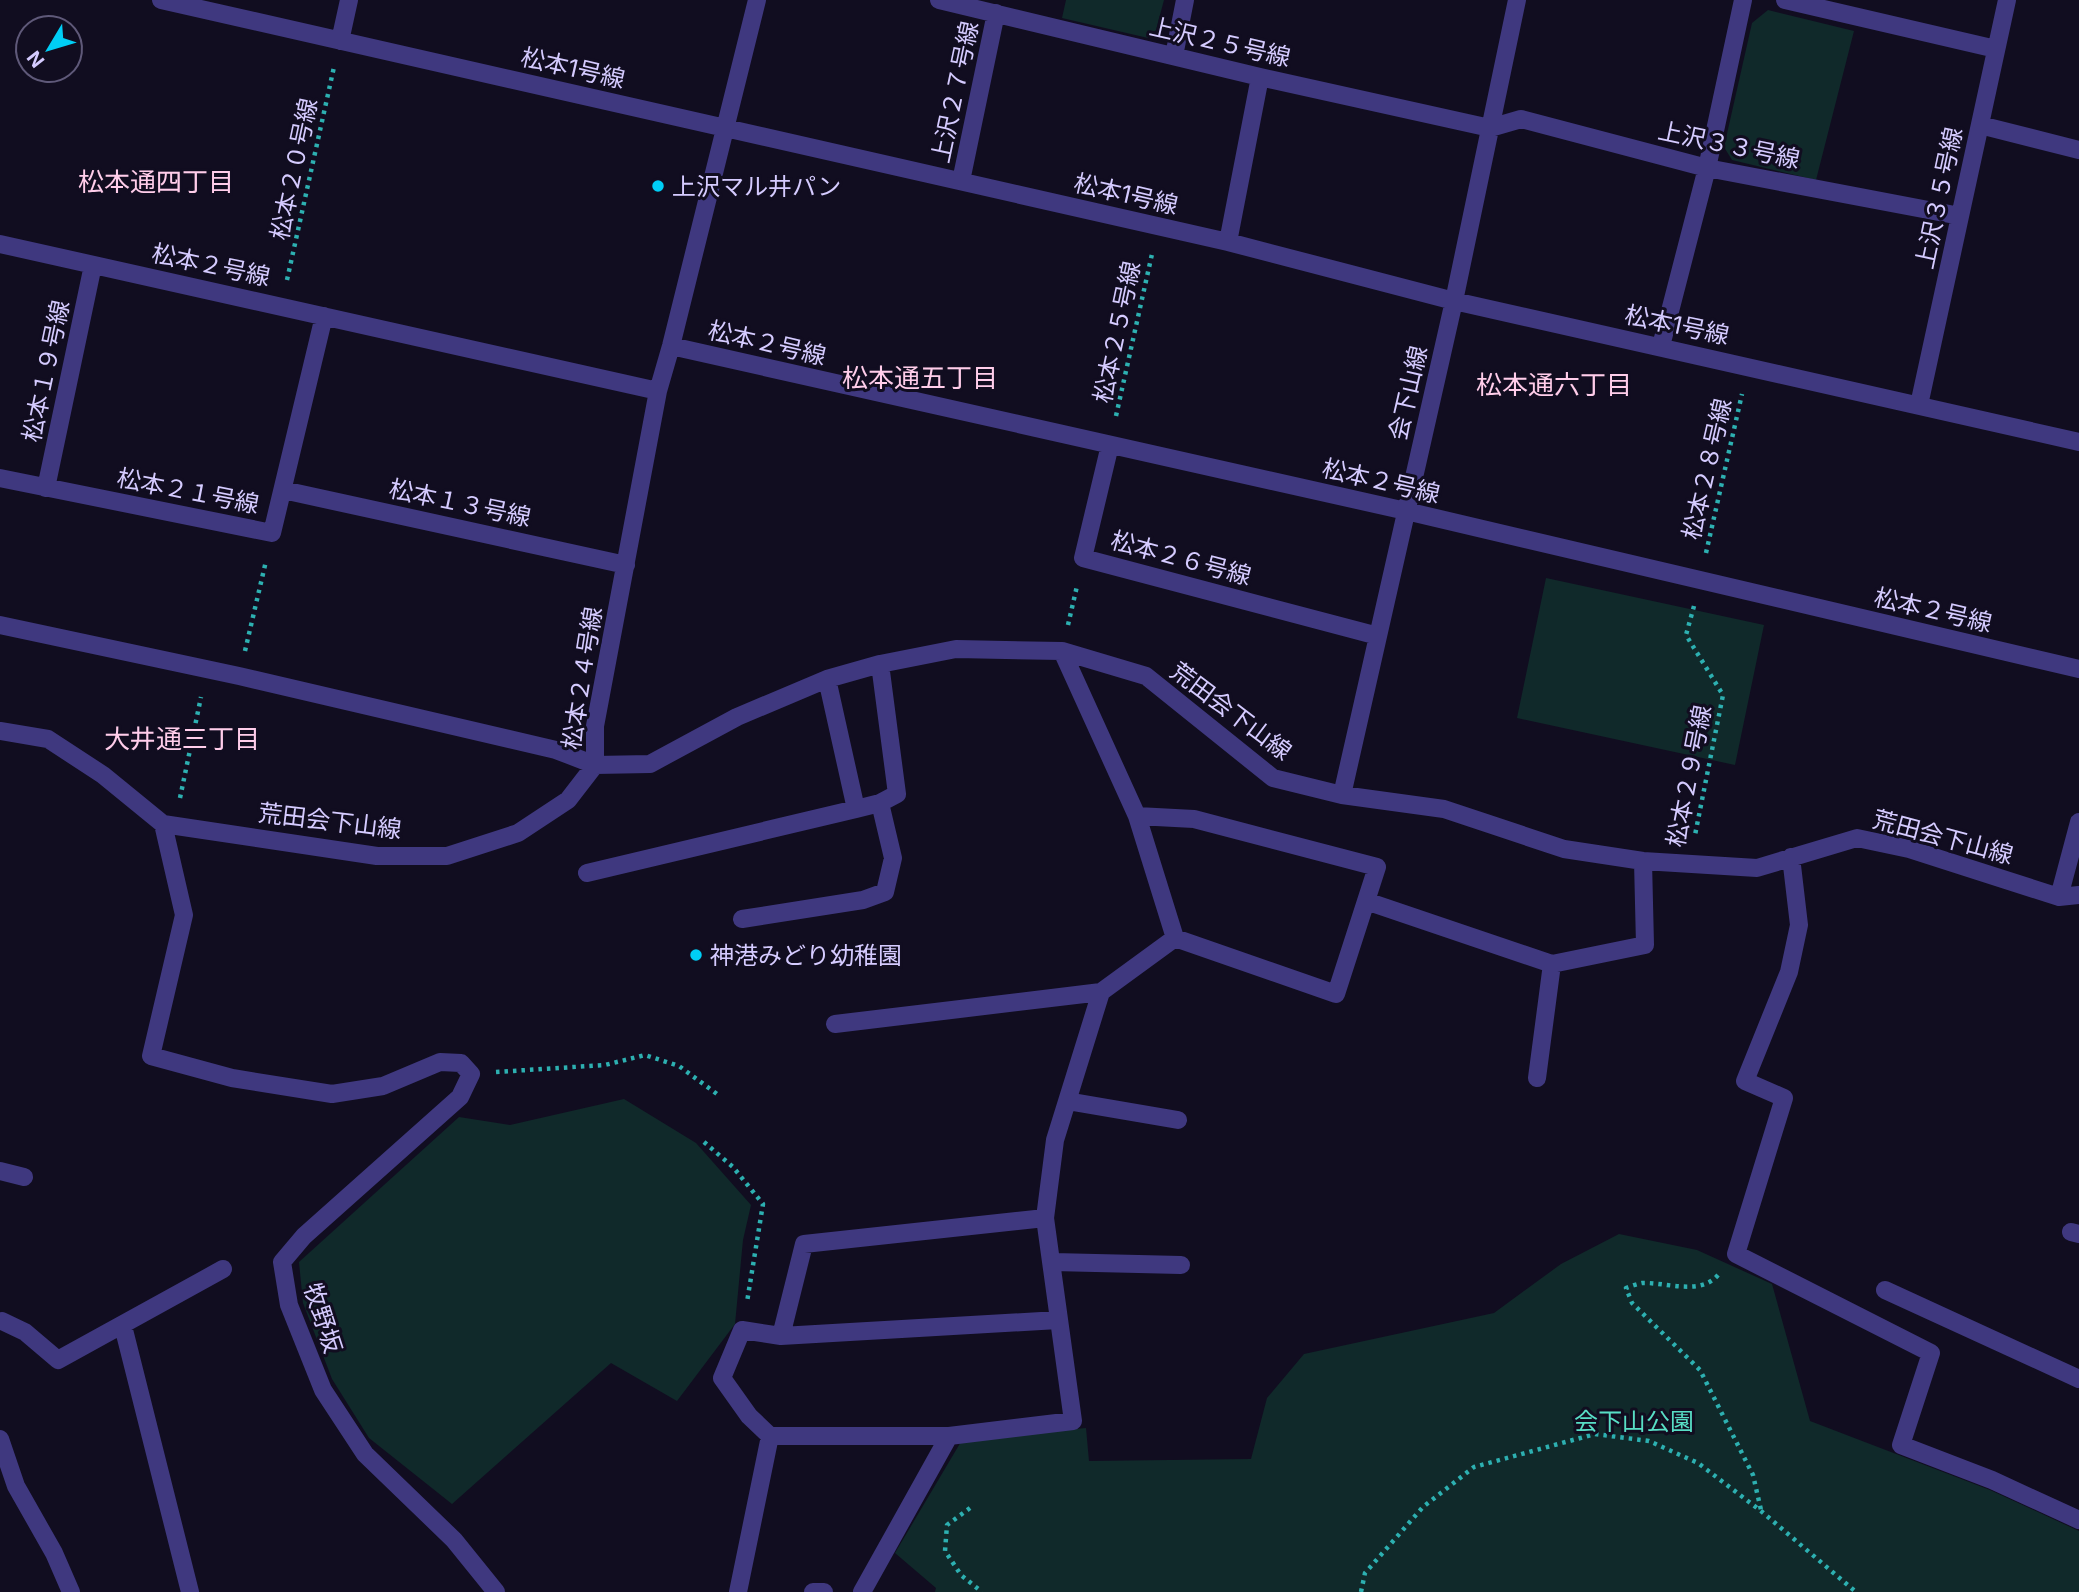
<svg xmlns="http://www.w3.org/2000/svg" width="2079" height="1592" font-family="Inter,'Noto Sans JP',sans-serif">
	<rect width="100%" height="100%" fill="#110d20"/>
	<path fill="#10292a" d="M1066 0H1164L1156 30 1148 38 1062 18Z
		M1768 10 1854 31 1816 180 1732 160 1724 147 1752 23Z
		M1546 578 1764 625 1735 765 1517 718Z
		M624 1099 696 1143 751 1205 743 1240 735 1324 677 1401 611 1363 452 1504 369 1438 332 1379 303 1303 299 1262 459 1117 510 1125Z
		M1619 1234 1697 1250 1772 1284 1810 1421 1990 1490 2079 1531V1592H935L936 1588 895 1553 962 1440 1086 1428 1089 1461 1251 1459 1267 1398 1304 1354 1494 1313 1561 1264Z"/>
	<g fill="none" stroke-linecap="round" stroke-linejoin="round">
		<path stroke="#2db0b1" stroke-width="4.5" stroke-dasharray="3.5 5" stroke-linecap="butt" d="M287 280 334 67
			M1116 416 1152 254
			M1706 553 1742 394
			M1694 606 1686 635 1723 695 1695 835
			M1068 625 1077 586
			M245 651 266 561
			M180 798 201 697
			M496 1072 605 1065 645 1055 679 1066 717 1094
			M704 1142 733 1167 763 1204 747 1302
			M1718 1275C1700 1296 1666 1282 1642 1283 1637 1284 1631 1286 1626 1288L1632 1303 1700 1370 1753 1475 1761 1510
			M970 1508 947 1525 945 1551 961 1575 982 1592
			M1361 1592 1365 1573 1423 1507 1474 1467 1595 1434 1649 1441 1698 1463 1761 1511 1856 1592"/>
		<path stroke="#3f387f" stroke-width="18" d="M161 0 1228 242 1454 301 2079 442
			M939 0 1260 77 1490 128 1521 119 1707 168 1960 216
			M1785 0 1996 49
			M340 41 349 0
			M1174 56 1185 0
			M1980 125 2079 150
			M961 181 996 13
			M1228 242 1260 77
			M0 244 658 391
			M671 346 1406 511 2079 669
			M1661 346 1707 168 1743 0
			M1919 405 2007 0
			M1110 445 1083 558 1378 636
			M0 478 272 533 324 316
			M46 488 93 265
			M283 490 626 565
			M0 625 239 676 556 750 595 765V726L658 391 671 346 757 0
			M827 679 856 809
			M0 731 48 739 103 775 163 824 377 856H447L518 833 568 800 595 765 650 764 737 717 827 679 880 664 956 649 1062 651 1146 676 1273 778 1342 795 1444 809 1564 849 1643 861 1757 868 1857 838 1909 849 2059 897 2079 895
			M1342 795 1454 301 1517 0
			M1137 816 1194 819 1377 867 1336 994 1175 938
			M163 824 184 915 151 1056 232 1078 332 1094 383 1086 440 1062 461 1063 471 1074 460 1097 304 1236 282 1262 289 1305 323 1390 365 1454 454 1540 496 1592
			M1791 857 1799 925 1789 972 1745 1081 1784 1098 1736 1254 1931 1353 1901 1445 1992 1480 2079 1520
			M587 873 856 809 880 803 897 794 880 664
			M2059 897 2079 822
			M1366 901 1552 964 1645 945 1643 861
			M742 919 863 900 885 892 893 858 880 803
			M835 1024 1101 992
			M1537 1078 1552 964
			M1067 1101 1178 1120
			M0 1171 24 1177
			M1045 1218 804 1244 781 1336 1058 1320
			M2071 1232 2079 1234
			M1053 1262 1181 1265
			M1885 1290 2079 1379
			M2 1321 25 1332 58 1360 223 1269
			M123 1326 190 1592
			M781 1336 742 1330 722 1378 749 1416 770 1436H949
			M0 1439 16 1486 54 1553 71 1592
			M738 1592 770 1436
			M813 1592H824
			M862 1592 949 1436 1073 1421 1045 1218 1055 1140 1101 992 1175 938 1137 816 1062 651"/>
	</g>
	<g fill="#00cef6" stroke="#110d20" stroke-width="2.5">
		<circle cx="658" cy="186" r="7"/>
		<circle cx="696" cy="955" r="7"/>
	</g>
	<g text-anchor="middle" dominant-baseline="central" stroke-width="6" stroke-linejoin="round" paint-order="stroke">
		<g font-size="24" fill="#d5cbff" stroke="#110d20">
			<text transform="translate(1220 42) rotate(13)">上沢２５号線</text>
			<text transform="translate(573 68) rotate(13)">松本1号線</text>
			<text transform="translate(955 92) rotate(-78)">上沢２７号線</text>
			<text transform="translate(1729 145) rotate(12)">上沢３３号線</text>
			<text transform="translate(294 169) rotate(-78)">松本２０号線</text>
			<text transform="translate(1126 194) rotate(13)">松本1号線</text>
			<text transform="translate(1939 198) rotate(-78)">上沢３５号線</text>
			<text transform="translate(211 265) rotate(12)">松本２号線</text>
			<text transform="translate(1677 325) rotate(12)">松本1号線</text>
			<text transform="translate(1117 332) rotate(-78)">松本２５号線</text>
			<text transform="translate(767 343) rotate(13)">松本２号線</text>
			<text transform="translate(46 371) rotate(-78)">松本１９号線</text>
			<text transform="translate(1408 393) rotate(-77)">会下山線</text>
			<text transform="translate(1707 469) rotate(-77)">松本２８号線</text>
			<text transform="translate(1381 481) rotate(13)">松本２号線</text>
			<text transform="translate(188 491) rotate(11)">松本２１号線</text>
			<text transform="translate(460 503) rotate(12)">松本１３号線</text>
			<text transform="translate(1181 558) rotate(15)">松本２６号線</text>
			<text transform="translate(1933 610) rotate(13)">松本２号線</text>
			<text transform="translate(582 678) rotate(-81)">松本２４号線</text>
			<text transform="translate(1231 711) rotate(37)">荒田会下山線</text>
			<text transform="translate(1689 776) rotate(-79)">松本２９号線</text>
			<text transform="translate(330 821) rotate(7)">荒田会下山線</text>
			<text transform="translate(1943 837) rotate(15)">荒田会下山線</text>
			<text transform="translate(323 1318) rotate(72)">牧野坂</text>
		</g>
		<g font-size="24" fill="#d5cbff" stroke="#110d20" text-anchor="start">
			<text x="672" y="186">上沢マル井パン</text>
			<text x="710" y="955">神港みどり幼稚園</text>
		</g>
		<g font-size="24" fill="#58dec5" stroke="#110d20">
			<text x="1634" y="1421">会下山公園</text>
		</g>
		<g font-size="26" fill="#ffcdea" stroke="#110d20">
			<text x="156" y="181">松本通四丁目</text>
			<text x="920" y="377">松本通五丁目</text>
			<text x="1554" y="384">松本通六丁目</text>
			<text x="182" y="738">大井通三丁目</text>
		</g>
	</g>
	<g transform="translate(49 49) rotate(232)"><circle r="33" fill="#110d20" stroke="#5f5979" stroke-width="2"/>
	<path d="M0-5L12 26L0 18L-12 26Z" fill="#00cef6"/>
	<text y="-10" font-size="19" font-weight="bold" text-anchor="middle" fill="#d5cbff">N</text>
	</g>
</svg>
